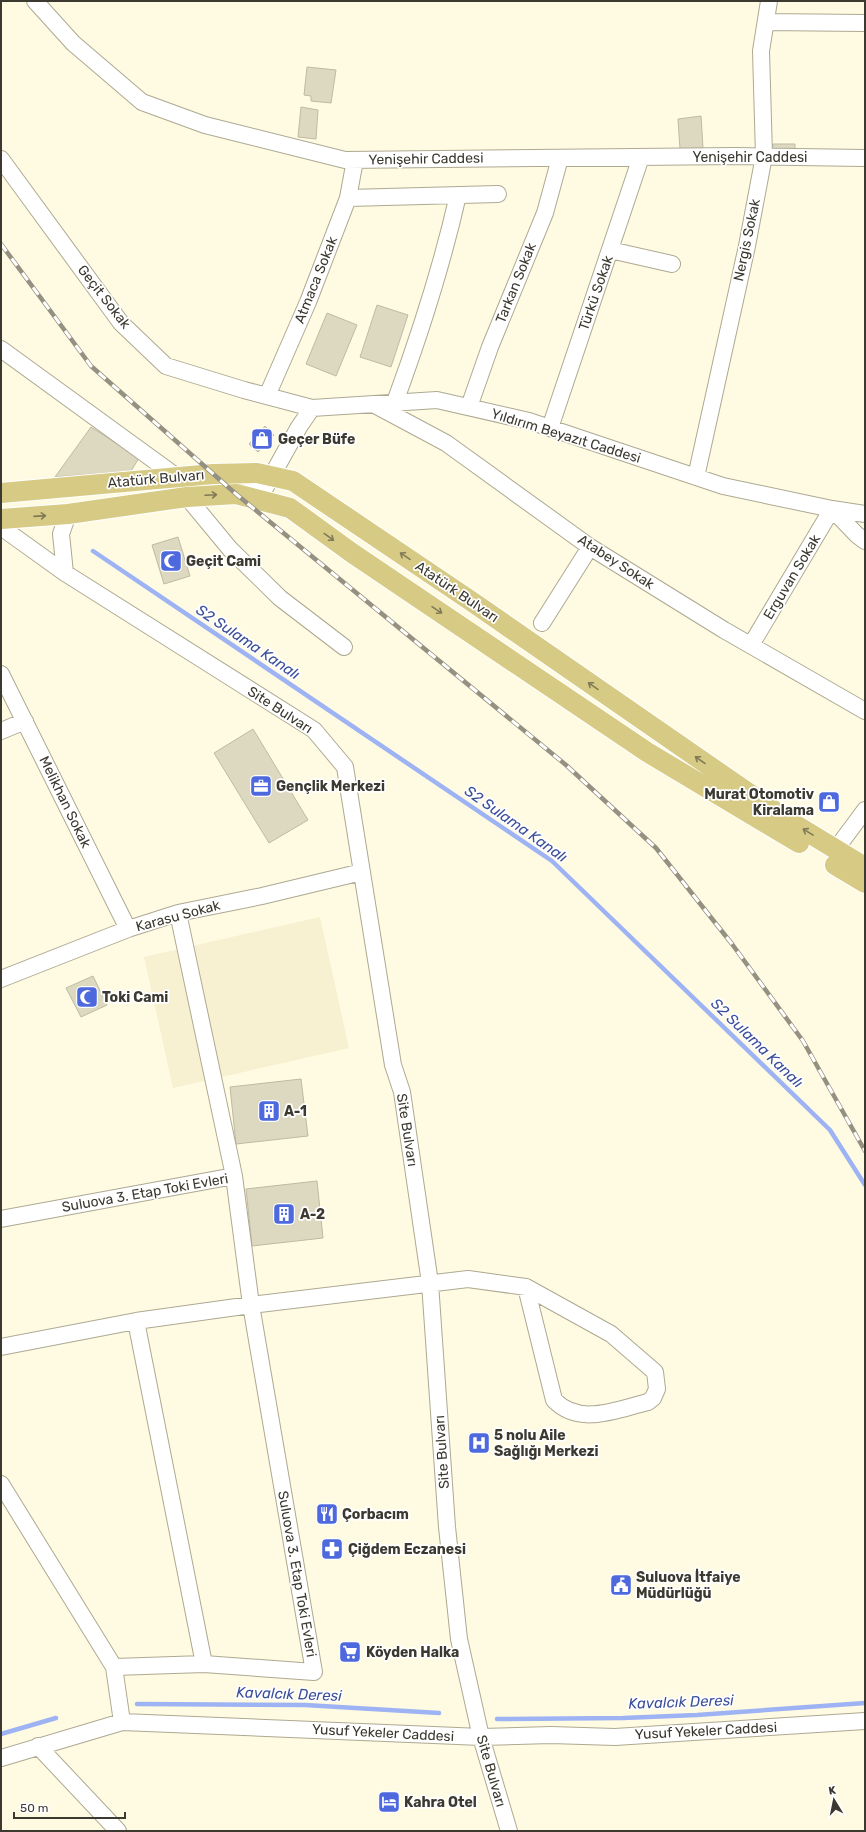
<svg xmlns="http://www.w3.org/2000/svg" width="866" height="1832" font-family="Rubik,sans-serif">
	<rect width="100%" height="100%" fill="#fffae2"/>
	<path fill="#f7f1d1" d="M320 917 349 1048 173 1088 144 957Z"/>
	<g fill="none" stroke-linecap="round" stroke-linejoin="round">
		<path stroke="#9db3f3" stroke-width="4.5" d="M93 551 552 861 830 1130 865 1185
			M137 1704 305 1705 439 1713
			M497 1719 623 1718 697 1715 865 1703
			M1 1734 56 1718"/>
	</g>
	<path fill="#ddd9c1" stroke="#bebaa3" d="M307 67 336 70 331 103 311 101V96L304 95Z
		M301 107 318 110 316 139 298 137Z
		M701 116 703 148 680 149 678 119Z
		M773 144H795V155L772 154Z
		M377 305 408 315 391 367 360 357Z
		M327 313 357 325 336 376 306 364Z
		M265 426 274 435 258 452 249 444Z
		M91 427 139 458 131 471 55 477Z
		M178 537 190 576 164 584 152 545Z
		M253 729 308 820 269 843 214 753Z
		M93 976 107 1005 81 1017 66 988Z
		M301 1079 308 1136 236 1144 230 1087Z
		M317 1181 323 1238 252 1246 246 1189Z"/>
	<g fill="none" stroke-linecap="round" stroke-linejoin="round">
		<g stroke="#ada992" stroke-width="18">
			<path id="minor" d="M35 1 73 43 142 102 205 125 345 160 736 156 865 158
				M766 22 865 23
				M1 159 121 323 166 366 244 390 312 408
				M348 198 498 194
				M610 250 672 264
				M1 349 177 477 187 497 230 549 280 598 344 647
				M267 396 308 302 348 198 355 160
				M395 402C420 334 442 266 458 195
				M373 404 446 443 590 547 724 630 865 711
				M469 407 490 347 545 213 560 158
				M550 428 641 157
				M696 477 747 246 764 156 761 51 769 1
				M237 494 265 488 299 427 312 408 437 400 529 421 723 486 832 509 865 514
				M1 527 65 573 314 730 345 767 393 1065 402 1092 430 1283 447 1527 459 1639 481 1737 509 1831
				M65 573 61 534 68 514
				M542 623 590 547
				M751 645 832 509 857 535 865 541
				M1 674 128 929
				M1 731 25 721
				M836 849 865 810
				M1 979 128 929 178 913 262 896 362 872
				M1 1219 234 1176
				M136 1321 204 1664
				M1 1347 136 1321 251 1305 468 1279 526 1287 611 1334 655 1372 657 1389 653 1398 648 1402C618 1409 580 1427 554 1400L526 1287
				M1 1484 114 1667 204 1664 314 1672 251 1305 234 1176 178 913
				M114 1667 122 1722
				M38 1746 118 1831
				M1 1758 122 1722 481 1737 551 1735 615 1737 865 1721"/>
		</g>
		<g stroke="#fff" stroke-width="22">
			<path id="major" d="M1 493 213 474 257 473 293 481 471 601 786 819 865 867
				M1 519 68 514 187 497 236 494 290 508 352 553 647 752 799 843
				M835 865 865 883"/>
		</g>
		<use href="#minor" stroke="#fff" stroke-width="16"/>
		<use href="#major" stroke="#d6ca84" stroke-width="20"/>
		<g stroke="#959182" stroke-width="4.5">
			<path id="rail" d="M1 244 91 366 236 494 566 765 656 848 732 944 803 1041 865 1151"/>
		</g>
		<use href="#rail" stroke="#fff" stroke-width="3" stroke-dasharray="9" stroke-linecap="butt"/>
	</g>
	<defs><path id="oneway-shaft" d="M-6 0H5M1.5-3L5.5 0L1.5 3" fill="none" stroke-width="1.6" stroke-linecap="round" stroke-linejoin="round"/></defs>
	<g stroke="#817a56">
		<use href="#oneway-shaft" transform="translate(211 495) rotate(-3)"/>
		<use href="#oneway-shaft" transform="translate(40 516) rotate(-4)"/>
		<use href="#oneway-shaft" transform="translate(329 537) rotate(36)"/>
		<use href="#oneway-shaft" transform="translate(405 556) rotate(-146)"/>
		<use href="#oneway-shaft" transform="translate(437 610) rotate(34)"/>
		<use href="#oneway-shaft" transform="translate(593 686) rotate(-145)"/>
		<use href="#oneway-shaft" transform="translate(700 760) rotate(-145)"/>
		<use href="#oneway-shaft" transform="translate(808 832) rotate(-149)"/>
	</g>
	<defs>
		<g id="shop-square" transform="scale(1.15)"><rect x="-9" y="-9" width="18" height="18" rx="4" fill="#4d69dd" stroke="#fff"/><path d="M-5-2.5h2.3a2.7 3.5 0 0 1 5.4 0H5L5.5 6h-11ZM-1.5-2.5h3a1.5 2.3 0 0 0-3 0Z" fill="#fff"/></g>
		<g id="mosque-square" transform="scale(1.15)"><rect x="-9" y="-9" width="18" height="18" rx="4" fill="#4d69dd" stroke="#fff"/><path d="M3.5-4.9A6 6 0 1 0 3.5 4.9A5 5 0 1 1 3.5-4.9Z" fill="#fff"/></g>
		<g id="office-square" transform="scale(1.15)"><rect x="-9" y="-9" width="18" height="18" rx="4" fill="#4d69dd" stroke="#fff"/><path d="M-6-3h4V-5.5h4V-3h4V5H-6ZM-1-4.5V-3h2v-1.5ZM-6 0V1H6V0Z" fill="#fff"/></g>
		<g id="building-square" transform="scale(1.15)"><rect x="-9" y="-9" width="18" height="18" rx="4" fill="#4d69dd" stroke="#fff"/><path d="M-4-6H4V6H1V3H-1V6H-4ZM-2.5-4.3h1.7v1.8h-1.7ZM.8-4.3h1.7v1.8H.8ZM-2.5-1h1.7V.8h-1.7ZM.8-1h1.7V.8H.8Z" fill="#fff"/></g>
		<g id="hospital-square" transform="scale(1.15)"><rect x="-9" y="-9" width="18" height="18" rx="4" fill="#4d69dd" stroke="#fff"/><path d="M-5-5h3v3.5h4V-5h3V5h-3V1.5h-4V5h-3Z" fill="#fff"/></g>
		<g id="restaurant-square" transform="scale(1.15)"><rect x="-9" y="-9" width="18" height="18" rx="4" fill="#4d69dd" stroke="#fff"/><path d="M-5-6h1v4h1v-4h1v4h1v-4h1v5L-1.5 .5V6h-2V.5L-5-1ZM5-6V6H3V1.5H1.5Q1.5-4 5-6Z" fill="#fff"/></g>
		<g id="pharmacy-square" transform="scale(1.15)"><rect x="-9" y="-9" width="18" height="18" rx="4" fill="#4d69dd" stroke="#fff"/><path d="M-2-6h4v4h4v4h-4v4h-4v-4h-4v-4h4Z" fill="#fff"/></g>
		<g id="civic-square" transform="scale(1.15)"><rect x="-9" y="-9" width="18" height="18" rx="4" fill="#4d69dd" stroke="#fff"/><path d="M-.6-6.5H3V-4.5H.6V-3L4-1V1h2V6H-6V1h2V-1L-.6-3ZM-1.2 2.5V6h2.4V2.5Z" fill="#fff"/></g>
		<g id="supermarket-square" transform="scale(1.15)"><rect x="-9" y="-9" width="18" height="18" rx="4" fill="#4d69dd" stroke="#fff"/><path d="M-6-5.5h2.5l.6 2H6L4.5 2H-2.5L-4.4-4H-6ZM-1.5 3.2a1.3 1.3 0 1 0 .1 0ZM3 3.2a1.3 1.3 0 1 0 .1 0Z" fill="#fff"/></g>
		<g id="hotel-square" transform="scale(1.15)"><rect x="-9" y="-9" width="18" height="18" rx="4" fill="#4d69dd" stroke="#fff"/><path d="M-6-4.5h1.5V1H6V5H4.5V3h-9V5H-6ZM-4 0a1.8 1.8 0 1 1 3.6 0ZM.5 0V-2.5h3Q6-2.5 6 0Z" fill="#fff"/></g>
	</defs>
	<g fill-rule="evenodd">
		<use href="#shop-square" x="262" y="439"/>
		<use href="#mosque-square" x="171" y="561"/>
		<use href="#office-square" x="261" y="786"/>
		<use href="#shop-square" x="829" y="802"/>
		<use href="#mosque-square" x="87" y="997"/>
		<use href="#building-square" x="269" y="1111"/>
		<use href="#building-square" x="284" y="1214"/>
		<use href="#hospital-square" x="479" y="1443"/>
		<use href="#restaurant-square" x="327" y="1514"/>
		<use href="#pharmacy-square" x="332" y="1549"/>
		<use href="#civic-square" x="621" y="1585"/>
		<use href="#supermarket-square" x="350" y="1652"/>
		<use href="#hotel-square" x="389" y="1802"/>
	</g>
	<g text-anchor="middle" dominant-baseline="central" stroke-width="3.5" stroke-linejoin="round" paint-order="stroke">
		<g font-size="14" fill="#3b3930" stroke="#fff">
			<text x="750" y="157">Yenişehir Caddesi</text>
			<text transform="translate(426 159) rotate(-1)">Yenişehir Caddesi</text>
			<text transform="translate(747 240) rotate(-78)">Nergis Sokak</text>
			<text transform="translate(316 280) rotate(-68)">Atmaca Sokak</text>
			<text transform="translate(516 283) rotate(-68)">Tarkan Sokak</text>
			<text transform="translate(596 293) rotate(-71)">Türkü Sokak</text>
			<text transform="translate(104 297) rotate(52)">Geçit Sokak</text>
			<text transform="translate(566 436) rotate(17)">Yıldırım Beyazıt Caddesi</text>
			<text transform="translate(156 479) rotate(-5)">Atatürk Bulvarı</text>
			<text transform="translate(616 562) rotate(33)">Atabey Sokak</text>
			<text transform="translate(792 577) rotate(-59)">Erguvan Sokak</text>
			<text transform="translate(457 592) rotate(34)">Atatürk Bulvarı</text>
			<text transform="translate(280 710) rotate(33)">Site Bulvarı</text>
			<text transform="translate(65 802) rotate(64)">Melikhan Sokak</text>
			<text transform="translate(178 916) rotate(-15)">Karasu Sokak</text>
			<text transform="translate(407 1130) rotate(81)">Site Bulvarı</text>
			<text transform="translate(145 1193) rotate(-10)">Suluova 3. Etap Toki Evleri</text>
			<text transform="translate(442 1452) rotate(-94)">Site Bulvarı</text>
			<text transform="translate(297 1574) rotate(80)">Suluova 3. Etap Toki Evleri</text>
			<text transform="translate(706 1731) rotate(-3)">Yusuf Yekeler Caddesi</text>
			<text transform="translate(383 1733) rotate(3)">Yusuf Yekeler Caddesi</text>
			<text transform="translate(491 1771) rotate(74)">Site Bulvarı</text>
		</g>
		<g font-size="14" font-weight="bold" fill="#3b3930" stroke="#fff" text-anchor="start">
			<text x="278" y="439">Geçer Büfe</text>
			<text x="186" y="561">Geçit Cami</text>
			<text x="276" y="786">Gençlik Merkezi</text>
			<text x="814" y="794" text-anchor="end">Murat Otomotiv<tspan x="814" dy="16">Kiralama</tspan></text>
			<text x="102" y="997">Toki Cami</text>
			<text x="284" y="1111">A-1</text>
			<text x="300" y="1214">A-2</text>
			<text x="494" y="1435">5 nolu Aile<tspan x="494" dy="16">Sağlığı Merkezi</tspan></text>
			<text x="342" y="1514">Çorbacım</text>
			<text x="348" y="1549">Çiğdem Eczanesi</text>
			<text x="636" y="1577">Suluova İtfaiye<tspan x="636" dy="16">Müdürlüğü</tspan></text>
			<text x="366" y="1652">Köyden Halka</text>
			<text x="404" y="1802">Kahra Otel</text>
		</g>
		<g font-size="15" font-style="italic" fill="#3b4f9b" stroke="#fff">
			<text transform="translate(248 642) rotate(34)">S2 Sulama Kanalı</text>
			<text transform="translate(516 824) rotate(35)">S2 Sulama Kanalı</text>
			<text transform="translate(757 1043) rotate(44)">S2 Sulama Kanalı</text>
			<text transform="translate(289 1694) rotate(2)">Kavalcık Deresi</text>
			<text transform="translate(681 1702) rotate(-2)">Kavalcık Deresi</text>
		</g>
	</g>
	<rect width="866" height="1832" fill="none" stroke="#3b3930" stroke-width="4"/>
	<g transform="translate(834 1800) rotate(350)" stroke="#ffffff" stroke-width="3" paint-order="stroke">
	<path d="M0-3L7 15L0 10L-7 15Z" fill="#3b3930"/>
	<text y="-6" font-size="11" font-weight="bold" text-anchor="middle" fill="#3b3930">K</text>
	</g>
	<path d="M14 1812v6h111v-6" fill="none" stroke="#3b3930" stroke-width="2"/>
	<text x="20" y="1812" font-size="12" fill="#3b3930" stroke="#ffffff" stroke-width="3" paint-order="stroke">50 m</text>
</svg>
